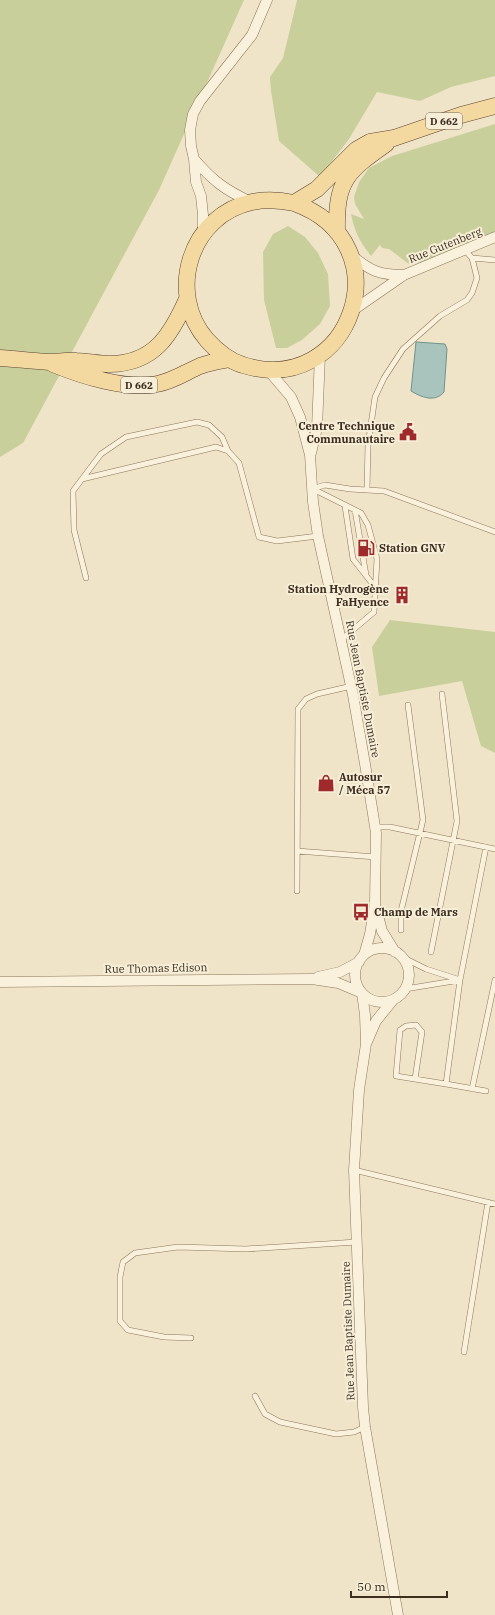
<svg xmlns="http://www.w3.org/2000/svg" width="495" height="1615" font-family="'IBM Plex Serif',serif">
	<rect width="100%" height="100%" fill="#f0e4c8"/>
	<path fill="#c9cf9b" d="M0 0H244L159 190 23 443 0 457Z
		M297 0H495V76L451 87 420 101 377 92 349 139 320 177 279 141 271 91 270 77 283 58Z
		M495 124V232L423 262 409 264 389 249 382 248 379 243 380 245 371 256C360 242 354 231 351 214L364 219 355 204 354 197 359 182 369 168 392 156Z
		M288 226 305 237 318 253 328 274 330 306 320 324 302 340 287 348H276L264 300 263 252 273 234Z
		M390 620 495 632V753L481 746 462 681 379 696 372 647Z"/>
	<path fill="#a9c4bc" stroke="#6f938a" d="M416 342 445 344 447 349 444 392C435 403 421 397 411 391Z"/>
	<g fill="none" stroke-linecap="round" stroke-linejoin="round">
		<g stroke="#8d765c" stroke-width="6">
			<path id="service" d="M472 258 495 260
				M82 479 101 454 126 437 197 422 209 425 222 437 228 451
				M312 489 325 485 350 489 384 491 495 532
				M313 489 361 513 368 525 377 559 374 612 341 640
				M367 490 368 445 375 397 384 378 403 349 440 316 467 300 472 293 477 278 472 258 464 249
				M345 506 353 559 375 587
				M355 510 366 575
				M86 578 74 530 73 491 82 479 216 447 228 451 239 463 259 537 277 541 318 536
				M375 827H390L495 849
				M297 851 376 857
				M297 891 298 709 306 699 317 694 352 686
				M401 930V911L423 820 408 705
				M431 952 457 821 442 694
				M402 957 426 969 460 980 405 989
				M415 1079 422 1032 416 1025 406 1026 400 1030 396 1076 446 1084 460 980 486 847
				M446 1084 486 1091
				M472 1089 495 980
				M354 1170 495 1204
				M191 1338 164 1337 128 1330 120 1321V1277L123 1262 135 1253 178 1247 246 1249 357 1242
				M464 1352 488 1202
				M255 1396 265 1414 280 1422 336 1434 354 1432 365 1427"/>
		</g>
		<g stroke="#8d765c" stroke-width="11">
			<path id="minor" d="M194 159C213 181 225 190 251 202
				M203 234V215L201 196 196 182 194 159 191 146 190 130 193 114 200 101 252 35 267 0
				M350 254C370 271 379 275 404 275
				M352 311 404 275 495 237
				M268 370 291 397 300 417 310 455 313 502 318 536 353 695 365 764 376 833 375 904 370 934 364 955
				M311 453 317 428 320 355
				M376 908 382 931 395 952
				M355 975a27 27 0 1 1 54 0a27 27 0 1 1-54 0Z
				M318 977 340 972 359 962
				M0 982 312 979 338 983 362 993 365 1015 366 1044 376 1021 393 1000
				M366 1044 359 1090 354 1170 363 1407 365 1427 398 1615"/>
		</g>
		<g stroke="#5b4430" stroke-width="17">
			<path id="primary" d="M294 203C406 243 351 399 243 365 229 361 217 351 207 340 166 293 190 215 252 202 267 199 280 200 294 203L317 189 356 150 370 142 394 138 461 115 495 106
				M337 231C336 181 346 172 386 144
				M0 358C16 359 32 361 49 362 58 362 67 360 76 361 87 361 98 364 109 364 154 364 171 335 187 299
				M53 364C82 376 126 390 157 384 173 381 186 372 200 366 210 362 219 361 230 359"/>
		</g>
		<use href="#service" stroke="#faf1dc" stroke-width="5"/>
		<use href="#minor" stroke="#faf1dc" stroke-width="10"/>
		<use href="#primary" stroke="#f3d9a0" stroke-width="16"/>
	</g>
	<defs>
		<g id="civic-bare" transform="scale(1.38)"><path d="M-.6-6.5H3V-4.5H.6V-3L4-1V1h2V6H-6V1h2V-1L-.6-3ZM-1.2 2.5V6h2.4V2.5Z" fill="#9e2a2b" stroke="#f7eed8" stroke-width="2.5" paint-order="stroke"/></g>
		<g id="fuel-bare" transform="scale(1.38)"><path d="M-5.5-6h7V0h2V4h1.3V-2.5L3-4.5l.8-.8L6-3V5H2.5V1h-1V6h-7ZM-4.2-4.7v3.2H.2V-4.7Z" fill="#9e2a2b" stroke="#f7eed8" stroke-width="2.5" paint-order="stroke"/></g>
		<g id="building-bare" transform="scale(1.38)"><path d="M-4-6H4V6H1V3H-1V6H-4ZM-2.5-4.3h1.7v1.8h-1.7ZM.8-4.3h1.7v1.8H.8ZM-2.5-1h1.7V.8h-1.7ZM.8-1h1.7V.8H.8Z" fill="#9e2a2b" stroke="#f7eed8" stroke-width="2.5" paint-order="stroke"/></g>
		<g id="shop-bare" transform="scale(1.38)"><path d="M-5-2.5h2.3a2.7 3.5 0 0 1 5.4 0H5L5.5 6h-11ZM-1.5-2.5h3a1.5 2.3 0 0 0-3 0Z" fill="#9e2a2b" stroke="#f7eed8" stroke-width="2.5" paint-order="stroke"/></g>
		<g id="bus-bare" transform="scale(1.38)"><path d="M-5-6H5V4H4V6H2V4H-2V6H-4V4H-5ZM-3.5-4V0h7V-4ZM-3.5 1.2v1.5H-2V1.2ZM2 1.2v1.5H3.5V1.2Z" fill="#9e2a2b" stroke="#f7eed8" stroke-width="2.5" paint-order="stroke"/></g>
	</defs>
	<g fill-rule="evenodd">
		<use href="#civic-bare" x="408" y="432"/>
		<use href="#fuel-bare" x="366" y="548"/>
		<use href="#building-bare" x="402" y="595"/>
		<use href="#shop-bare" x="326" y="783"/>
		<use href="#bus-bare" x="361" y="912"/>
	</g>
	<g text-anchor="middle" dominant-baseline="central" stroke-width="4" stroke-linejoin="round" paint-order="stroke">
		<g fill="#f7eed8" stroke="#756857" stroke-width="1">
			<rect x="426" y="113" width="36" height="16" rx="3"/>
			<rect x="121" y="377" width="36" height="16" rx="3"/>
		</g>
		<g font-size="10" font-weight="bold" fill="#3d2e20">
			<text x="444" y="121">D 662</text>
			<text x="139" y="385">D 662</text>
		</g>
		<g font-size="11" fill="#3d2e20" stroke="#f7eed8">
			<text transform="translate(445 245) rotate(-22)">Rue Gutenberg</text>
			<text transform="translate(363 689) rotate(79)">Rue Jean Baptiste Dumaire</text>
			<text transform="translate(156 968) rotate(-1)">Rue Thomas Edison</text>
			<text transform="translate(348 1331) rotate(-92)">Rue Jean Baptiste Dumaire</text>
		</g>
		<g font-size="11" font-weight="bold" fill="#3d2e20" stroke="#f7eed8" text-anchor="start">
			<text x="395" y="426" text-anchor="end">Centre Technique<tspan x="395" dy="13">Communautaire</tspan></text>
			<text x="379" y="548">Station GNV</text>
			<text x="389" y="589" text-anchor="end">Station Hydrogène<tspan x="389" dy="13">FaHyence</tspan></text>
			<text x="339" y="777">Autosur<tspan x="339" dy="13">/ Méca 57</tspan></text>
			<text x="374" y="912">Champ de Mars</text>
		</g>
	</g>
	<path d="M351 1591v6h96v-6" fill="none" stroke="#3d2e20" stroke-width="2"/>
	<text x="357" y="1591" font-size="12" fill="#3d2e20" stroke="#f7eed8" stroke-width="3" paint-order="stroke">50 m</text>
</svg>
